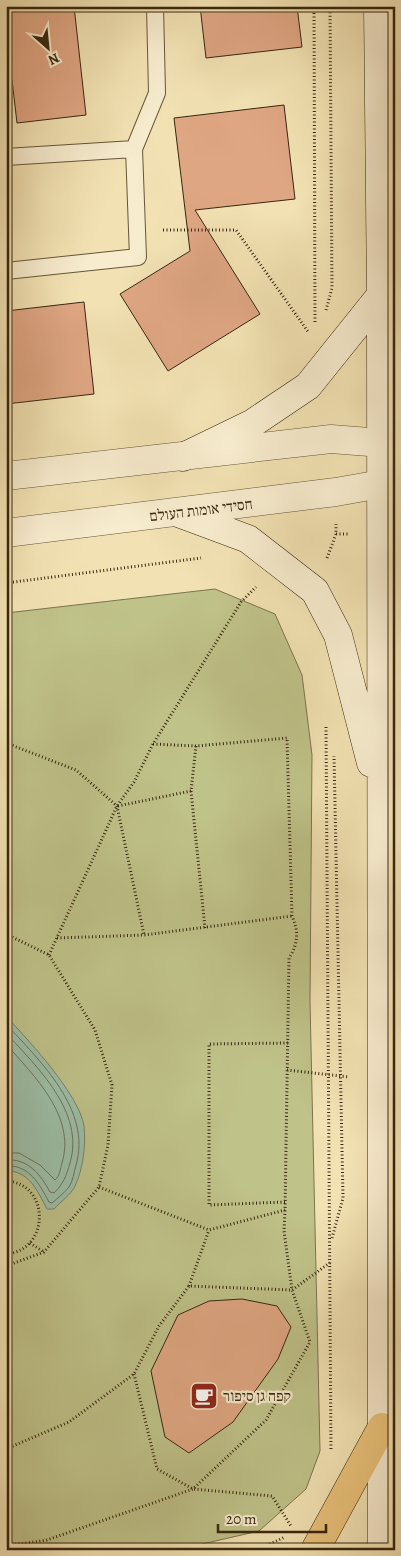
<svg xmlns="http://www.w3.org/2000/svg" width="401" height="1556" font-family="Alegreya,'Frank Ruhl Libre',serif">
	<rect width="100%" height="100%" fill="#f2e2b3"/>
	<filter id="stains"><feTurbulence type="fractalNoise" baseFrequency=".004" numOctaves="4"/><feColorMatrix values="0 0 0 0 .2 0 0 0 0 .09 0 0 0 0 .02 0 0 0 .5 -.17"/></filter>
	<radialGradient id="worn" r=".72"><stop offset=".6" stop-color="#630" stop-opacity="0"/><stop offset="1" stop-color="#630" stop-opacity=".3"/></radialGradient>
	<path fill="#bfc289" stroke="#7c744c" d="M215 589 275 614 302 675 312 755 310 1001 320 1451 306 1489 259 1531 176 1550H6V613Z"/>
	<path fill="#9cbfa8" stroke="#74826b" d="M6 1016C28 1040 79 1094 84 1126 86 1145 83 1169 75 1186 71 1195 60 1202 54 1209H47C38 1192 29 1170 6 1171Z"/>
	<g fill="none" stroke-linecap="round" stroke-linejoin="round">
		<path stroke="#6a735c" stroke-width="1" d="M6 1024C40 1061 92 1110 76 1165 74 1172 73 1181 69 1187 64 1193 58 1198 52 1203L49 1202C40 1185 29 1164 6 1166
			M6 1033C37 1067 85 1112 70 1163 66 1176 64 1183 54 1193L50 1192C41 1175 28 1158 6 1160
			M6 1044C34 1076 76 1116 62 1163 60 1169 60 1176 55 1180L40 1165 19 1153H6"/>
	</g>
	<path fill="#dfa683" stroke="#38270f" d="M6 6H74L86 115 17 123 12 80H6Z
		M200 6H297L302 47 206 58Z
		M284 105 295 199 195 210 260 314 168 371 120 294 190 251 174 118Z
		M84 302 94 394 6 404V311Z
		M242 1299 277 1306 291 1327 278 1359 233 1422 189 1453 165 1437 151 1371 178 1315 209 1301Z"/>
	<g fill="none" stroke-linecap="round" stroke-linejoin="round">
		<g stroke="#665638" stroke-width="18">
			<path id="service" d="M134 149 157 93 155 6
				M6 157 134 149 138 257 6 271"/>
		</g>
		<g stroke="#665638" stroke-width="29">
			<path id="tertiary" d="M6 476 331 439 395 444
				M6 533 336 492 381 484 395 480"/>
		</g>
		<g stroke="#38270f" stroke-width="29">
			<path id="secondary" d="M378 6 381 295 382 1550
				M183 457 253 423 308 386 381 295
				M178 513 248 539 315 591 338 635 371 763"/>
		</g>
		<g stroke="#38270f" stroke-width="29">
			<path id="primary" d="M315 1550 382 1427"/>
		</g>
		<path stroke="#38270f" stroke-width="3" stroke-dasharray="1 2.5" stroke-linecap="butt" d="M314 6 315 323
			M163 230H236L309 333
			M326 310 332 288 330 6
			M336 534H350
			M327 558 336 534V524
			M6 583 201 558
			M326 727 331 1451
			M6 743 76 770 117 806 144 935
			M153 744 196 746 287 738 292 916C299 932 298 944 289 958L285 1210 284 1231 292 1290 331 1262
			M196 746 191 791 205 928
			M118 806 191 791
			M6 934 49 955 95 1030 112 1085 108 1145 99 1187 44 1252 6 1266
			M57 938 144 935 292 916
			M49 955 117 806 134 782 153 744 241 602 256 587
			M287 1070 349 1077
			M6 1181C51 1183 50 1251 6 1254
			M99 1187 209 1230 285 1210
			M285 1202 209 1205V1044L288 1043
			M332 1238 343 1198 334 756
			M30 1243 44 1252
			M189 1286 209 1230
			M134 1374 157 1469 193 1489 272 1496 291 1526
			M6 1449 69 1422 134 1374 159 1326 189 1286 292 1290 310 1342 266 1420 193 1489 47 1540 6 1546
			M257 1550 285 1537
			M274 1550 282 1543"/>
		<use href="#service" stroke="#f7ecce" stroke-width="16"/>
		<use href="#tertiary" stroke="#f7ecce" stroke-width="28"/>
		<use href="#secondary" stroke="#f7ecce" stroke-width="28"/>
		<use href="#primary" stroke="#e9c17a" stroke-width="28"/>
	</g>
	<defs>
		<g id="cafe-square" transform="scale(1.4375)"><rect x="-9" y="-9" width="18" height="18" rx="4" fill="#8f2418" stroke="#f7ecce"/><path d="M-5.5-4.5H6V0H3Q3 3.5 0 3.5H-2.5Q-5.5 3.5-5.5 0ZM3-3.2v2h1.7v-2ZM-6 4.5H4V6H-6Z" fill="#fff"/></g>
	</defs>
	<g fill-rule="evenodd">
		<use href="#cafe-square" x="204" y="1396"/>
	</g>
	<g text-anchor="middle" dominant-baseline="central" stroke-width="4.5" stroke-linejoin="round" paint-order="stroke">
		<g font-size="15" fill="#38270f" stroke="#f7ecce">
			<text transform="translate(201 510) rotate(-7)">חסידי אומות העולם</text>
		</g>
		<g font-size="15" fill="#38270f" stroke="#f7ecce" text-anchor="start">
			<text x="223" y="1396">קפה גן סיפור</text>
		</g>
	</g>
	<rect width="401" height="1556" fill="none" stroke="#f2e2b3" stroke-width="25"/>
	<rect x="8" y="8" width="386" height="1541" fill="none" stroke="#38270f" stroke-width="2.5"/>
	<rect x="12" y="12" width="376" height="1531" fill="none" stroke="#38270f"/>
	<g transform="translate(48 48) rotate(153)" stroke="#f7ecce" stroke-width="4" paint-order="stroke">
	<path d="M0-4L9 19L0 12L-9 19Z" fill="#38270f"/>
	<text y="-8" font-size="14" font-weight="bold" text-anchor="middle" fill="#38270f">N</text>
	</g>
	<path d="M218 1524v8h108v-8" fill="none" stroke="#38270f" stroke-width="2.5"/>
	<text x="226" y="1524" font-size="15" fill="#38270f" stroke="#f7ecce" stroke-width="4" paint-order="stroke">20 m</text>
	<rect width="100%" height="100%" filter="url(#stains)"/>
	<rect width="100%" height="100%" fill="url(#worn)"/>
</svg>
